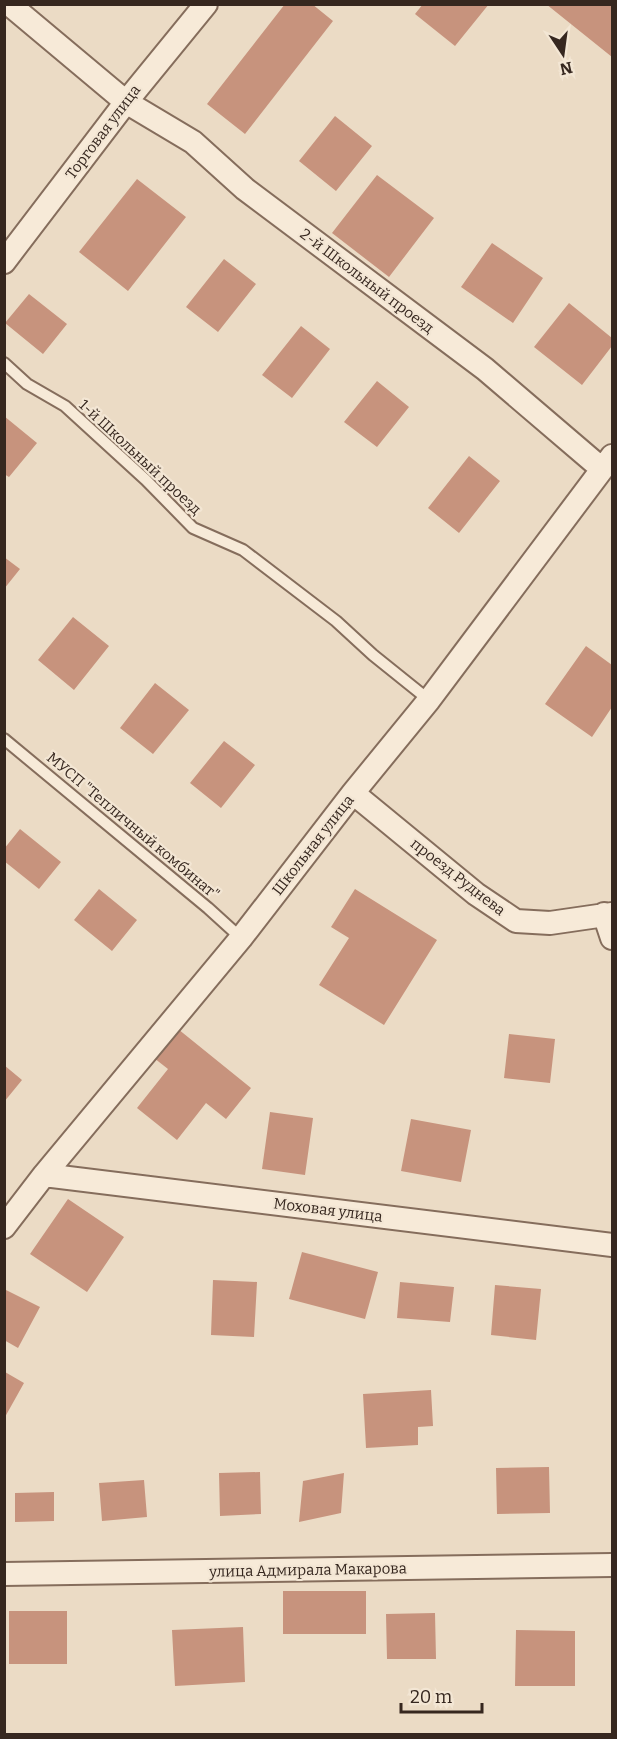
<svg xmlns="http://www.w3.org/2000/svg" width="617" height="1739" font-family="Bitter,serif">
	<rect width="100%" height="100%" fill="#ebdbc5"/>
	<path fill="#c7937d" d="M285 4H312L333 21 245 134 207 104Z
		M423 4H489L455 46 415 14Z
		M546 4H612V57Z
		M335 116 372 146 336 191 299 161Z
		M377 175 434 218 389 277 332 233Z
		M137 179 186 217 128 291 79 252Z
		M492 243 543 278 513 323 461 287Z
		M224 259 256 284 218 332 186 307Z
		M29 294 67 324 43 354 5 323Z
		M569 303 612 338V346L582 385 534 347Z
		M301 326 330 349 292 398 262 375Z
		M377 381 409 407 377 447 344 422Z
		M4 416 37 443 9 477 4 474Z
		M469 456 500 481 459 533 428 508Z
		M4 557 20 569 4 589Z
		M73 617 109 646 74 690 38 660Z
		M586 646 612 665V707L592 737 545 704Z
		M155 683 189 710 153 754 120 728Z
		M224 741 255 765 221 808 190 783Z
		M20 829 61 862 39 889 4 861V849Z
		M99 889 137 920 112 951 74 920Z
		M355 889 437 940 384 1025 319 985 349 938 331 927Z
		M178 1029 251 1088 226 1119 206 1103 177 1140 137 1108 168 1069 154 1058Z
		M509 1034 555 1039 550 1083 504 1078Z
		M4 1065 22 1080 4 1102Z
		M270 1112 313 1118 305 1175 262 1169Z
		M411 1119 471 1130 461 1182 401 1171Z
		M68 1199 124 1237 87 1292 30 1254Z
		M302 1252 378 1272 365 1319 289 1299Z
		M213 1280 257 1282 254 1337 211 1335Z
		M400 1282 454 1287 450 1322 397 1318Z
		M495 1285 541 1289 536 1340 491 1335Z
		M4 1289 40 1307 18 1348 4 1340Z
		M5 1372 24 1383 5 1417Z
		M431 1390 433 1426 418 1427V1445L366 1448 363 1394Z
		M549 1467 550 1513 497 1514 496 1468Z
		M260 1472 261 1514 220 1516 219 1473Z
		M344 1473 341 1513 299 1522 303 1481Z
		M144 1480 147 1517 102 1521 99 1483Z
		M54 1492V1521L15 1522V1493Z
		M283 1591H366V1634H283Z
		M9 1611H67V1664H9Z
		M435 1613 436 1659H387L386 1614Z
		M243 1627 245 1682 175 1686 172 1630Z
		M516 1630 575 1631V1686H515Z"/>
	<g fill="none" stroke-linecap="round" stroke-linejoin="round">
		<g stroke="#856d5c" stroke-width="14">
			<path id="lane" d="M4 363 27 384 65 406 146 480 193 528 243 550 336 621 373 655 429 700
				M4 739 208 908 241 938"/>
		</g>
		<g stroke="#856d5c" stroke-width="26">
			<path id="street" d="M9 4 126 102 193 142 245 189 485 369 602 469
				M4 262 126 102 206 4
				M353 793 476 894 516 921 550 923 612 914
				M604 914 612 938
				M44 1175 612 1245
				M4 1227 44 1175 241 938 353 793 429 700 612 456
				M4 1574 612 1565"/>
		</g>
		<use href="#lane" stroke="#f7ead8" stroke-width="10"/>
		<use href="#street" stroke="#f7ead8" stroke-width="22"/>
	</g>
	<g text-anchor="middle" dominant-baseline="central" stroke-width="4.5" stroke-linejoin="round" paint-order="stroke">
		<g font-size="15" fill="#36271f" stroke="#f3e6d4">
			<text transform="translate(103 132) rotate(-53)">Торговая улица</text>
			<text transform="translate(367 281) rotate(37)">2-й Школьный проезд</text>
			<text transform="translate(140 457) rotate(43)">1-й Школьный проезд</text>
			<text transform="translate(133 826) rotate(40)">МУСП "Тепличный комбинат"</text>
			<text transform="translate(313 845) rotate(-52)">Школьная улица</text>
			<text transform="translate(458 877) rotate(38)">проезд Руднева</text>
			<text transform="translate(328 1210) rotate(7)">Моховая улица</text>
			<text transform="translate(308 1570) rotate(-1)">улица Адмирала Макарова</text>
		</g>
	</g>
	<rect width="617" height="1739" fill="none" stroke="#36271f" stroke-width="12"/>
	<g transform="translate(563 54) rotate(167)" stroke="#f3e6d4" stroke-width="4.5" paint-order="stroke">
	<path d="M0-4.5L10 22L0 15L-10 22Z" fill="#36271f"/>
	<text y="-9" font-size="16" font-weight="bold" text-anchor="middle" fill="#36271f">N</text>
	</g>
	<path d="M401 1703v9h81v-9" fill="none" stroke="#36271f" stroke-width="3"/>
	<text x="410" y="1703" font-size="18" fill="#36271f" stroke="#f3e6d4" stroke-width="4.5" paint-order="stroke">20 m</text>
</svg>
